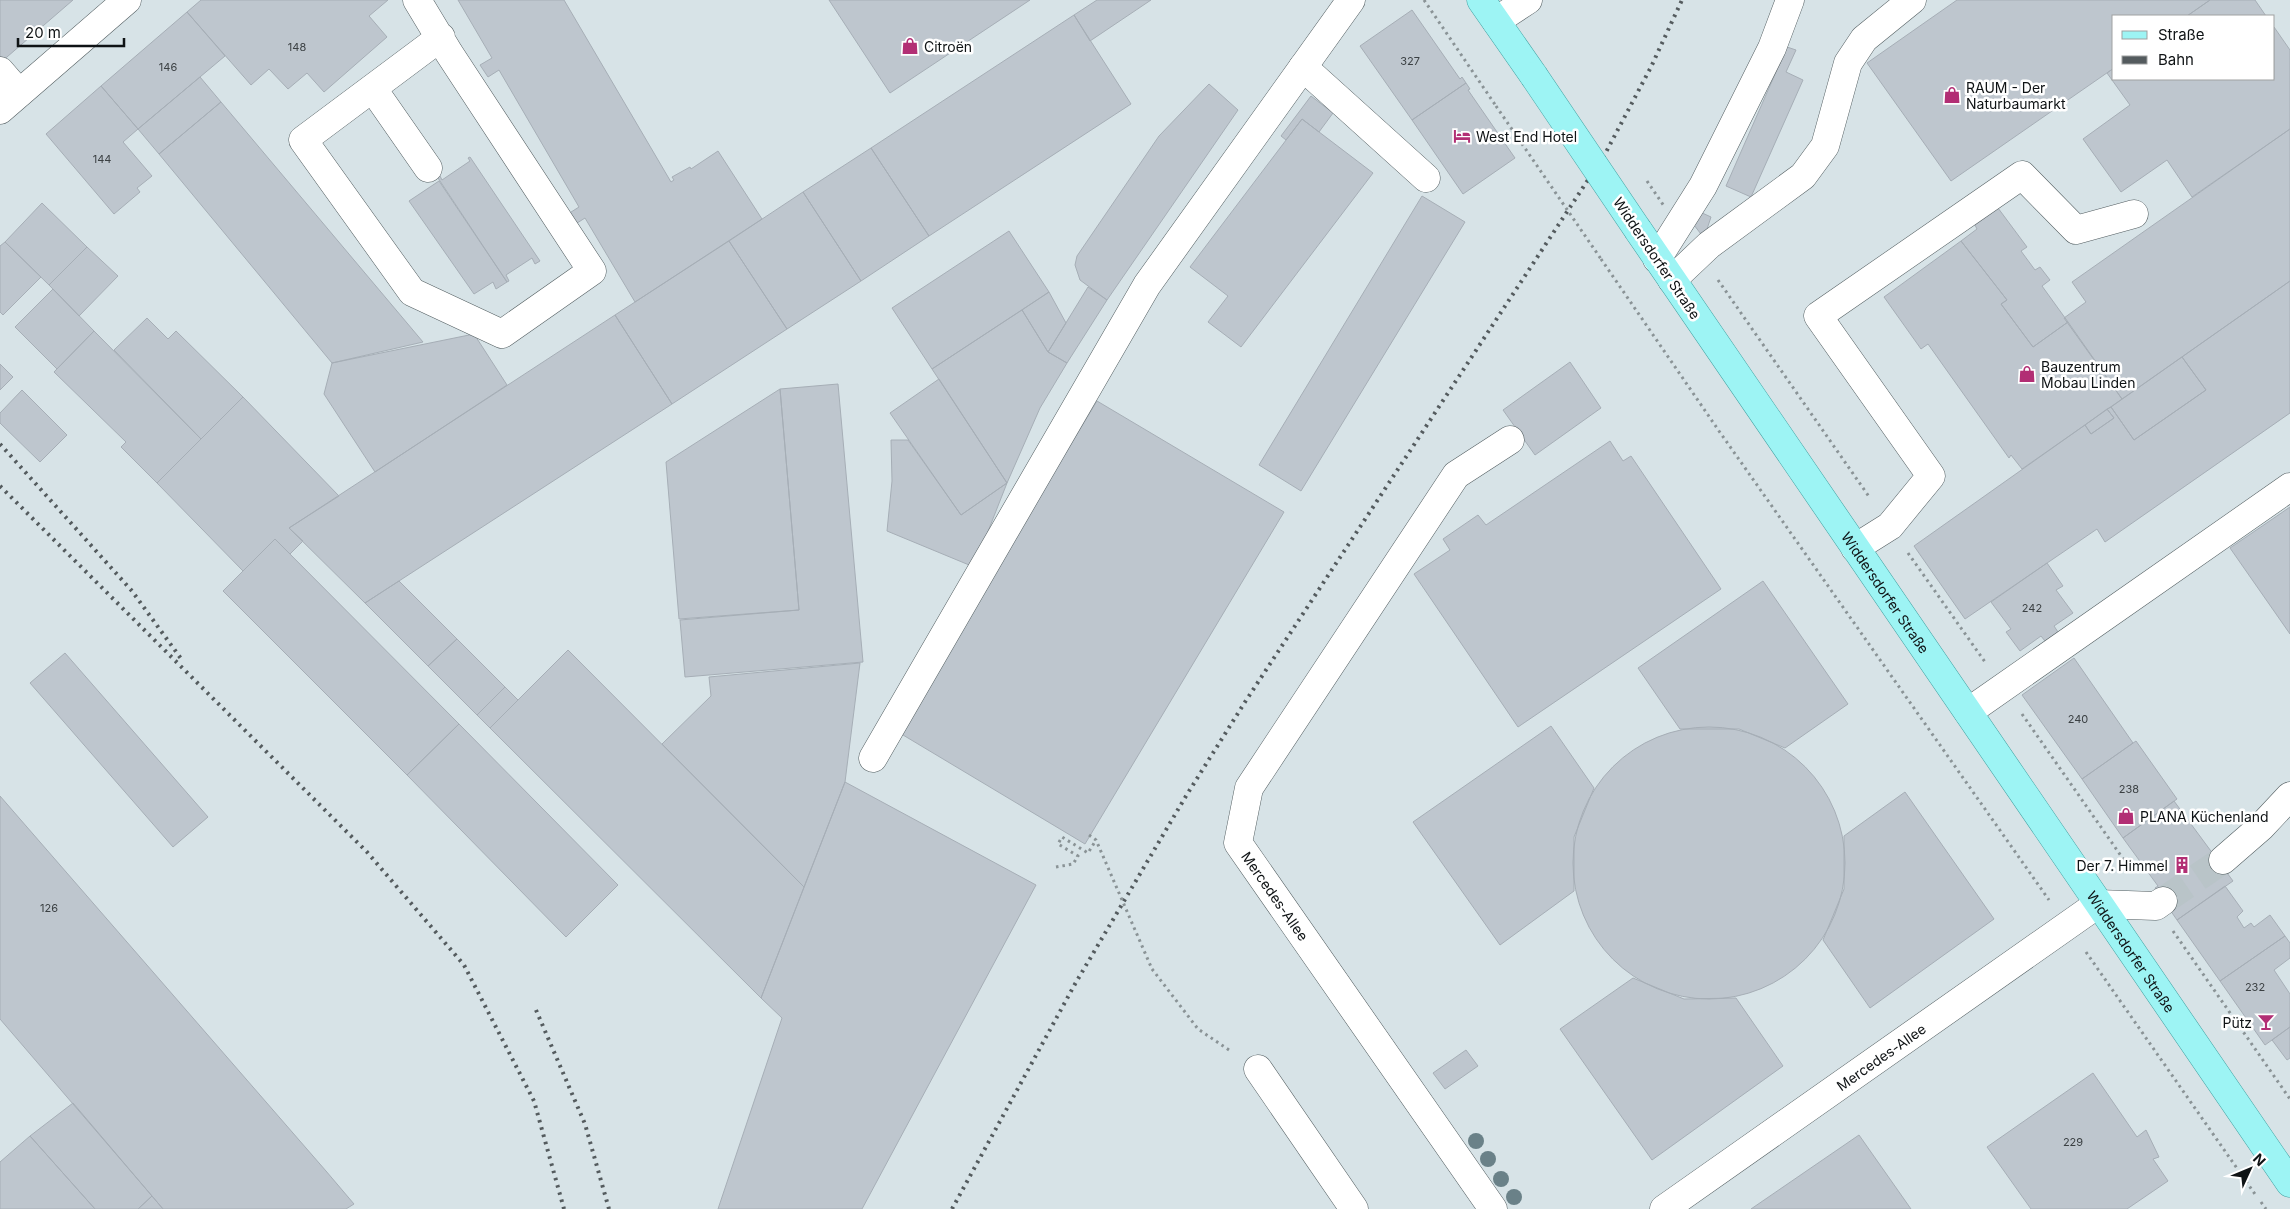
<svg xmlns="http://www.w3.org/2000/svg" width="2290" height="1209" font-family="Inter,sans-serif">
	<rect width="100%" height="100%" fill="#d7e3e7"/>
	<path fill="#bec6ce" stroke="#a6aeb6" d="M0 0H73L0 63Z
		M201 0H388L369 16 387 37 324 92 307 73 288 89 269 69 251 85 187 12Z
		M458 0H564L671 182 674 180 672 177 690 167 691 169 718 151 762 219 635 302 585 218 574 225 568 214 579 207 499 70 488 77 480 65 492 58Z
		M829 0H1030L890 93Z
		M1097 0H1151L1090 41 1074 15Z
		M1957 0H2210L2187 16H2114V68L1951 181 1867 63Z
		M2210 0H2255L2266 16H2187Z
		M1412 10 1460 79 1462 77 1466 83 1412 120 1360 46Z
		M187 12 225 56 138 129 101 86Z
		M1074 15 1131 104 929 236 871 148Z
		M2274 27 2290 50V129L2192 197 2167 160 2121 192 2083 139 2130 105 2107 73 2114 68V79H2274Z
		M1787 47 1796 50 1786 72 1803 80 1751 197 1726 186Z
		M200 77 221 102 159 154 138 129Z
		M1466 83 1470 89 1468 90 1515 158 1463 194 1412 120Z
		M1209 84 1238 110 1107 300 1080 280 1075 265 1077 256 1159 136Z
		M101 86 138 129 123 142 152 176 137 188 140 192 114 214 46 134Z
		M1311 96 1333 113 1319 132 1302 119 1286 140 1281 136Z
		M221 102 423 342 332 363 159 154Z
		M1302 119 1373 173 1241 347 1208 322 1228 296 1190 267Z
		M2290 129V281L2122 399 2064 318 2086 302 2072 282Z
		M871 148 929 236 861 281 803 192Z
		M470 157 540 261 535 264 532 258 506 275 509 281 507 282 438 178 440 176 442 180 470 161 468 158Z
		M439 181 507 282 496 289 493 282 474 294 409 201Z
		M803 192 861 281 787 329 729 241Z
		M1422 196 1465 222 1301 491 1259 465Z
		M42 203 87 247 49 285 5 242Z
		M1998 208 2027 247 2021 251 2035 270 2040 267 2050 280 2042 286 2068 322 2033 347 2001 304 2007 300 1961 241 1977 229 1975 225Z
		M1700 212 1711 217 1704 238 1694 225Z
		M1009 231 1049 292 932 369 892 308Z
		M729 241 787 329 672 404 615 315Z
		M1961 241 2007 300 2001 304 2033 347 2068 322 2122 399 2022 469 2011 455 2009 458 1928 344 1921 349 1884 297Z
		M5 242 41 277 3 315 0 312V246Z
		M87 247 118 276 79 316 49 285Z
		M2290 281V413L2105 542 2097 529 1965 619 1914 546 2085 425 2091 434 2114 418 2107 409 2111 407 2134 440 2206 390 2182 357Z
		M1088 287 1107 300 1067 363 1048 352Z
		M53 289 94 331 57 369 15 327Z
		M1049 292 1066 323 1048 352 1022 310Z
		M1022 310 1048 352 1067 363 1040 408 1007 483 932 369Z
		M615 315 672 404 365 603 289 528Z
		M147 318 168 339 176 331 243 397 201 439 114 350Z
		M94 331 201 439 157 483 121 447 126 442 54 372Z
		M474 334 507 385 375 472 324 394 332 363Z
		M2182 357 2206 390 2134 440 2111 407Z
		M1570 362 1601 408 1535 455 1503 410Z
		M0 364 13 377 0 390Z
		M939 379 1007 483 961 515 890 413Z
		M838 384 863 662 685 677 680 620 799 610 780 389Z
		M780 389 799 610 679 619 666 462Z
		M22 390 67 435 40 462 0 423V413Z
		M243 397 339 496 289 528 303 541 290 554 275 539 243 571 157 483Z
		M1097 401 1284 512 1085 844 898 732Z
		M2107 409 2114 418 2091 434 2085 425Z
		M891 440H908L961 515 1007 483 974 567 887 531 892 481Z
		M1610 441 1623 461 1631 456 1721 589 1518 727 1414 574 1450 550 1443 539 1478 515 1486 525Z
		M2290 507V634L2230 548Z
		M275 539 459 724 407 775 223 591Z
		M2047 563 2063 586 2056 590 2073 613 2054 626 2058 632 2045 641 2041 636 2020 651 2006 632 2011 629 1991 602Z
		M399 581 457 639 428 666 365 603Z
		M1763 581 1848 704 1785 748 1739 729H1680L1638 668Z
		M457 639 505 687 477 715 428 666Z
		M568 650 804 887 761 998 490 728Z
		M65 653 208 817 173 847 30 683Z
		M2074 658 2133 743 2082 779 2022 695Z
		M860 663 845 782 804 887 662 744 711 696 709 677Z
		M505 687 518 700 490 728 477 715Z
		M459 724 618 885 566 937 407 775Z
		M1551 726 1594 788 1574 837V891L1500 945 1413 822Z
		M1573 863a136 136 0 1 1 272 0a136 136 0 1 1-272 0Z
		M2136 741 2177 799 2123 838 2082 779Z
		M845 782 1036 885 862 1209H718L782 1018 761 998Z
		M1905 792 1994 919 1870 1008 1823 940 1844 889V836Z
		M0 796 326 1171 354 1204 346 1209H163L152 1196 0 1019Z
		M2174 801 2233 881 2177 920 2155 888 2158 886 2123 838Z
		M2225 886 2243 911 2237 917 2244 928 2251 923 2254 927 2270 915 2285 936 2220 981 2177 920Z
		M2285 936 2290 943V958L2274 970 2290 994V1027L2265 1045 2220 981Z
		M1633 978 1684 999 1736 998 1783 1066 1652 1160 1560 1029Z
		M2290 1027V1058L2287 1060 2272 1040Z
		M1466 1050 1478 1066 1445 1089 1433 1073Z
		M2093 1073 2137 1137 2146 1130 2159 1157 2153 1159 2168 1181 2127 1209H2031L1987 1147Z
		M73 1103 152 1196 138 1209H95L30 1136Z
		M1859 1135 1911 1209H1751Z
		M30 1136 95 1209H0V1162Z
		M152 1196 163 1209H138Z"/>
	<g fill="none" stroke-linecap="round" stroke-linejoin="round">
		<path stroke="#b9c4c8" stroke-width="28" stroke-dasharray="28 14" stroke-linecap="butt" d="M2163 901 2223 860"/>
		<g stroke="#535e61" stroke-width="29">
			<g id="minor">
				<path d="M417 0 449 53 592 271 502 334 412 292 303 140 441 37"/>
				<path d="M1496 21 1528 0"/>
				<path d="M1303 67 1426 178"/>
				<path d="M0 71 19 93"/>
				<path d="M373 89 428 168"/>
				<path d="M0 110 127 0"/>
				<path d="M1657 259 1703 186 1772 48 1790 0"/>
				<path d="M1672 280 1709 245 1803 176 1825 146 1848 63 1864 39 1912 0"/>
				<path d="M1855 548 1890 526 1931 476 1818 316 2022 175 2076 230 2134 214"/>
				<path d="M1968 712 2290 487"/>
				<path d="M873 758 1147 285 1351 0"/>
				<path d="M2223 860 2261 827 2290 796"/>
				<path d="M1258 1069 1354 1209"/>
				<path d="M1493 1209 1238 843 1249 788 1456 475 1510 440"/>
				<path id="s1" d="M1664 1209 2098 904 2156 906 2163 901"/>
			</g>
		</g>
		<g stroke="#40a1a1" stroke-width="29">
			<g id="major">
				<path d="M1481 0 1534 76"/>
				<path id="s2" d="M1638 230 2290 1183"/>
			</g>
		</g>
		<path stroke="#8a9396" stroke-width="3" stroke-dasharray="2.5 4" stroke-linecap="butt" d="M1424 0 1496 106
			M1601 259 1719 431 2049 900
			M1718 280 1870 498
			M1908 553 1985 662
			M2022 714 2133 873
			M1056 867 1073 864 1078 856 1058 844 1062 837 1088 853 1096 840
			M2173 931 2290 1099
			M2086 952 2257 1197
			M1152 969 1198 1029 1232 1052
			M2261 1202 2266 1209"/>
		<use href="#minor" stroke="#fff" stroke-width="28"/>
		<use href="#major" stroke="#9df4f4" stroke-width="28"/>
		<path stroke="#545b5e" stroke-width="4" stroke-dasharray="2.5 5" stroke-linecap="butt" d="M0 444 132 591 182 660
			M0 486 367 852 464 965 534 1101 564 1209
			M536 1010 585 1124 609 1209
			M952 1209 1075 984 1186 796 1245 702 1605 154 1651 67 1682 0"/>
		<g stroke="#40a1a1" stroke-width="29" stroke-linecap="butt">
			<path id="major-bridge" d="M1534 76 1638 230"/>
		</g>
		<path stroke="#8a9396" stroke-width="3" stroke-dasharray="2.5 4" stroke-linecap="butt" d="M1496 106 1601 259
			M1647 181 1664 206
			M1089 835 1096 840 1152 969"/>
		<use href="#major-bridge" stroke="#9df4f4" stroke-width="28"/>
	</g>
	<g fill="#6a8188">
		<circle cx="1476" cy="1141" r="8"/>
		<circle cx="1488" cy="1159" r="8"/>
		<circle cx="1501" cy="1179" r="8"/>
		<circle cx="1514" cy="1197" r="8"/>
	</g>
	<defs>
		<g id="shop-bare" transform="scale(1.35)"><path d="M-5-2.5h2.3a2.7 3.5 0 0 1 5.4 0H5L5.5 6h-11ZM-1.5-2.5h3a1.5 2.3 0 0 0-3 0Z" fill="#b22e74" stroke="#fff" stroke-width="2.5" paint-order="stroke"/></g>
		<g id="hotel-bare" transform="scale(1.35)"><path d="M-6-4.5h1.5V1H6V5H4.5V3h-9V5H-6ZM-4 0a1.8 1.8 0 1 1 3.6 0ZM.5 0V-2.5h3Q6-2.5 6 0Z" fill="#b22e74" stroke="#fff" stroke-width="2.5" paint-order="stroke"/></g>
		<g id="building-bare" transform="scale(1.35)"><path d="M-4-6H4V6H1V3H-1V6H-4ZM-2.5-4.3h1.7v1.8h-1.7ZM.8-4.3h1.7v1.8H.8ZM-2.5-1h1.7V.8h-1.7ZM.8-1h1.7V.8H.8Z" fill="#b22e74" stroke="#fff" stroke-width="2.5" paint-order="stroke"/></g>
		<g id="bar-bare" transform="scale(1.35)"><path d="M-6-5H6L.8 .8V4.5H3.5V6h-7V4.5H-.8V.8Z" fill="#b22e74" stroke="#fff" stroke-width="2.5" paint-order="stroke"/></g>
	</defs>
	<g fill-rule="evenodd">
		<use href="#shop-bare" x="910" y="46"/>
		<use href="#shop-bare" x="1952" y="95"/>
		<use href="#hotel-bare" x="1462" y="136"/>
		<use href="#shop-bare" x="2027" y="374"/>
		<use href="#shop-bare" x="2126" y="816"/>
		<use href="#building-bare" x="2182" y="865"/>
		<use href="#bar-bare" x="2266" y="1022"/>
	</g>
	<g text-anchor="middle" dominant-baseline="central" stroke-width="5" stroke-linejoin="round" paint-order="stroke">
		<g font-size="11" fill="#3b4043">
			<text x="297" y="47">148</text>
			<text x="1410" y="61">327</text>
			<text x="168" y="67">146</text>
			<text x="102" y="159">144</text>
			<text x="2032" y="608">242</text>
			<text x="2078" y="719">240</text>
			<text x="2129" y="789">238</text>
			<text x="49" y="908">126</text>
			<text x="2255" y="987">232</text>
			<text x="2073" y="1142">229</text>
		</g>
		<g font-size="14" fill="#0f1315" stroke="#fff" text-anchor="start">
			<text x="924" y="46">Citroën</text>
			<text x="1966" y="87">RAUM - Der<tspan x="1966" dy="16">Naturbaumarkt</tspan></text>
			<text x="1476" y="136">West End Hotel</text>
			<text x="2041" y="366">Bauzentrum<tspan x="2041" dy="16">Mobau Linden</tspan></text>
			<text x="2140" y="816">PLANA Küchenland</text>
			<text x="2168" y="865" text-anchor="end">Der 7. Himmel</text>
			<text x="2252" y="1022" text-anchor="end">Pütz</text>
		</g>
		<g font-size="14" fill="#0f1315" stroke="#fff">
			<text transform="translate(1657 258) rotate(56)">Widdersdorfer Straße</text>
			<text stroke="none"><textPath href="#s2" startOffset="439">Widdersdorfer Straße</textPath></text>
			<text transform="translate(1275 896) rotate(55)">Mercedes-Allee</text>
			<text stroke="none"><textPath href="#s2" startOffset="874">Widdersdorfer Straße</textPath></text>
			<text stroke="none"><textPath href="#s1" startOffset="265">Mercedes-Allee</textPath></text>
		</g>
	</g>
	<rect x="2112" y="15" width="162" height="65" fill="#ffffff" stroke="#9fa1a1"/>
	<rect x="2122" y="31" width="25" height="8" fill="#9df4f4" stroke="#9fa1a1"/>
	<text x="2158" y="40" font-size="15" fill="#0f1315">Straße</text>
	<rect x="2122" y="56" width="25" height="8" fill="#545b5e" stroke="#9fa1a1"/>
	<text x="2158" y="65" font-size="15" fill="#0f1315">Bahn</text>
	<g transform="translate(2250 1169) rotate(46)" stroke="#ffffff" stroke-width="4" paint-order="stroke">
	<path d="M0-4L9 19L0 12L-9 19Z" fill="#0f1315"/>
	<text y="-8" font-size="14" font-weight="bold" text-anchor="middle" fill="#0f1315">N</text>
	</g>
	<path d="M18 38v8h106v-8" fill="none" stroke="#0f1315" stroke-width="2.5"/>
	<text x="25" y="38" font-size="15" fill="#0f1315" stroke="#ffffff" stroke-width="4" paint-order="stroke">20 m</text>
</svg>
